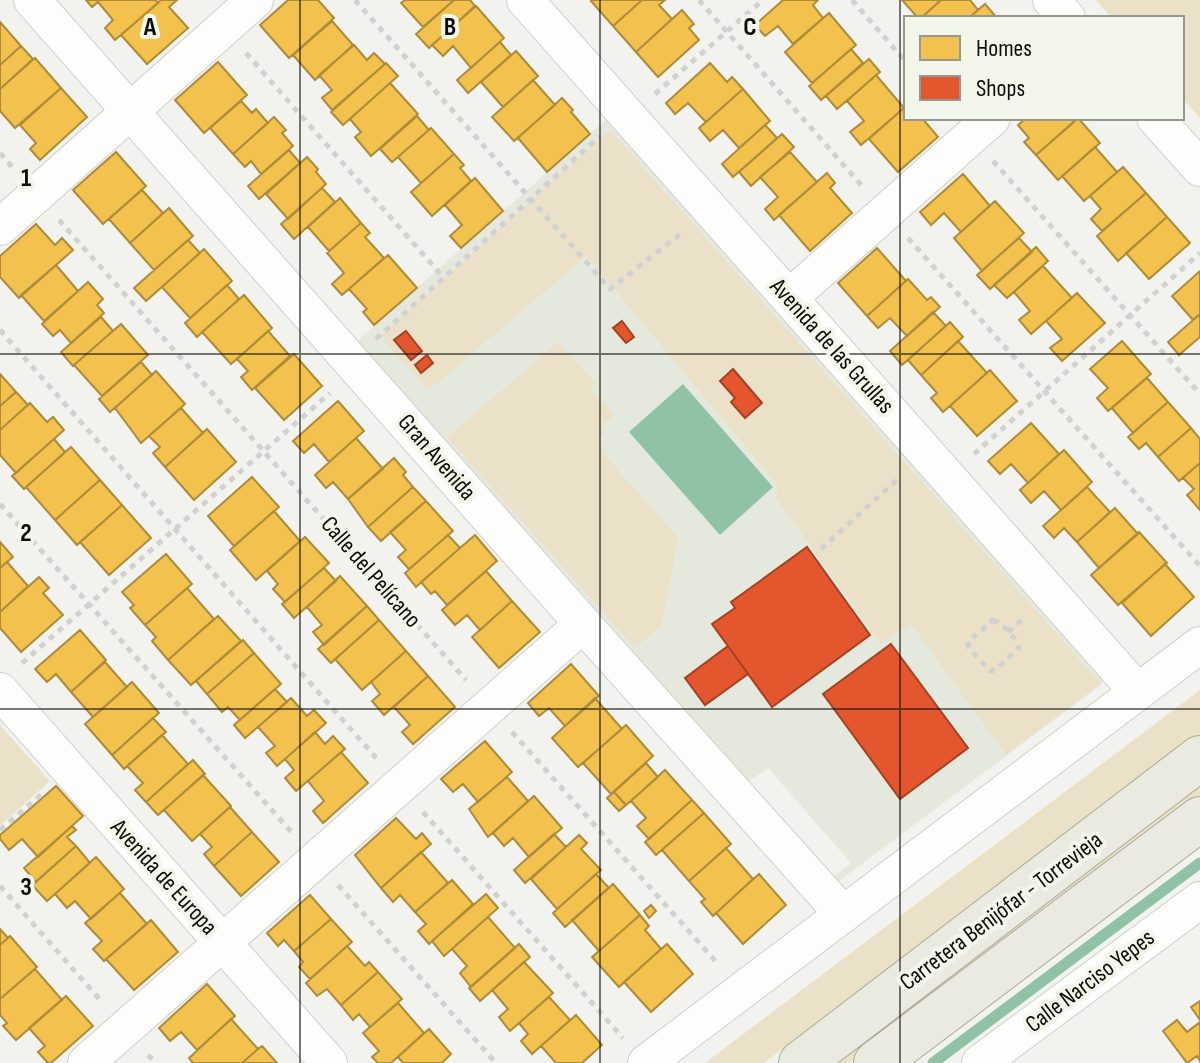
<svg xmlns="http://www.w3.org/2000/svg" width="1200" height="1063" font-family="'Sofia Sans Condensed',sans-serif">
	<rect width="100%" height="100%" fill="#f2f3ee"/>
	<path fill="#e5e9dd" d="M608 118 1105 679 1102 684 835 884 831 879 851 863 768 768 745 784 356 342Z"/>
	<path fill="#ebe1c9" d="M1096 0H1200V118L1182 98V18H1112Z
		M610 130 1101 684 1006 755 911 624 881 644 776 498 777 485 587 256 429 390 380 336Z
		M558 342 596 384 591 389 614 415 600 427 605 433 597 440 605 449 602 452 678 537 662 625 635 648 447 437Z
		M1200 690V738L764 1063H705Z
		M0 725 50 781 0 826Z
		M1200 783V800L849 1063H826Z"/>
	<path fill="#90c3a5" d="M683 384 773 487 720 535 629 432Z"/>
	<path fill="#f2c14e" stroke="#ad8b39" stroke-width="2" d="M86 0H156L158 3 115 40 105 28 113 20 98 2 92 7Z
		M161 0H177L169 7 188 28 147 64 121 35Z
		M288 0H318L334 18 289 58 260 25Z
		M405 0H454L423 27 401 3Z
		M454 0H470L475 6 429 48 416 34Z
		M593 0H642L613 26 591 1Z
		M642 0H665L659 5 672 19 636 52 613 26Z
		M783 0H818L813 5 823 18 793 44 778 26 765 36 755 25Z
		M902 0H941L921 18H918Z
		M941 0H970L978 10 969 18H921Z
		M985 4 997 18H969L978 10Z
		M476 6 504 38 471 68 453 46 443 56 432 45Z
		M682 10 694 24 689 28 699 40 658 77 636 52Z
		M829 13 856 45 812 83 785 52Z
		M332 21 353 45 315 80 293 55Z
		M0 22 21 46 0 65Z
		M500 42 511 55 468 93 457 80Z
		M354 45 367 60 374 53 385 64 332 110 322 98 332 90 319 75Z
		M21 46 33 59 0 89V65Z
		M851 49 863 63 821 100 809 86Z
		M516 51 538 76 503 107 481 82Z
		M35 58 61 88 15 128 0 111V89Z
		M869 59 880 72 837 109 826 96Z
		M218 62 247 95 204 133 175 100Z
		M386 63 398 76 343 125 331 112Z
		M710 63 727 82 732 77 743 89 706 122 688 103 675 114 666 103Z
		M876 75 904 108 861 145 850 132 864 121 847 101Z
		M533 80 555 105 514 141 492 117Z
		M390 83 418 114 371 156 355 137 361 132 350 119Z
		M61 88 87 117 40 160 30 149 36 143 20 125Z
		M743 89 770 121 739 148 723 130 710 141 699 128Z
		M562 98 573 110 571 112 590 134 547 172 518 138Z
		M241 101 252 113 256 109 268 123 233 154 210 128Z
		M906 106V118H922L938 137 898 172 869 139Z
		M417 116 429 130 392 162 380 149Z
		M274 117 286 130 282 133 293 146 261 174 251 161 245 167 233 154Z
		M1026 118H1070L1074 122 1036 155 1024 142 1029 138 1018 125Z
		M1078 118 1100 143 1058 180 1036 155Z
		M765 125 777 138 733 177 722 164Z
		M431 128 454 154 421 183 398 157Z
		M782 134 794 147 751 186 739 172Z
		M1095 147 1117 172 1084 201 1062 176Z
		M289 150 300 163 259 199 248 186Z
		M116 152 146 186 103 224 73 190Z
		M790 152 817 182 774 220 765 209 778 197 760 177Z
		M454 154 464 165 460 168 471 181 432 216 411 192Z
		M307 157 318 169 316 172 326 184 288 219 266 194Z
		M1123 167 1146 193 1102 231 1091 219 1101 209 1090 196Z
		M827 173 835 183 830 188 852 213 810 251 779 215Z
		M963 174 990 206 961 232 944 213 931 225 920 212Z
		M475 178 503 211 461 248 450 236 462 225 445 205Z
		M322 188 335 202 294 239 281 224Z
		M142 190 163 213 130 243 109 219Z
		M1146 193 1167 217 1118 261 1097 236Z
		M340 198 361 223 329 251 308 227Z
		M995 201 1024 233 982 271 954 238Z
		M169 208 193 236 154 270 130 243Z
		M1167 217 1190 243 1149 279 1126 253Z
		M361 223 370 233 365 237 384 258 342 295 332 284 344 273 327 253Z
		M36 224 55 245 62 238 73 250 19 298 0 277V256Z
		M1019 238 1032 252 990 289 977 275Z
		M188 240 200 253 146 301 134 288Z
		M1036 247 1048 261 1007 298 994 285Z
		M877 248 906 281 867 316 838 283Z
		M204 249 232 281 190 318 162 287Z
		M388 255 417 288 374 325 363 312 367 309 349 289Z
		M56 265 78 291 44 321 21 295Z
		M1043 266 1072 298 1031 334 1019 320 1030 311 1014 292Z
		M1200 271V314L1193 320 1172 296Z
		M908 279 927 300 931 297 940 307 907 336 890 318 878 328 867 316Z
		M88 282 103 299 97 305 104 313 71 343 60 330 53 336 42 324Z
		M227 285 239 299 197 337 185 323Z
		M1077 293 1105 323 1062 361 1050 348 1062 339 1046 321Z
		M244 295 272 328 231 364 202 332Z
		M933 312 946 326 902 365 890 351Z
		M1200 314V337L1179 355 1168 342Z
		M101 317 113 331 73 366 61 352Z
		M950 322 963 337 921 375 908 360Z
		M121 324 148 355 102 396 74 365Z
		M268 331 290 356 252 390 241 377 248 371 237 359Z
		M958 341 987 373 943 412 931 398 937 393 921 375Z
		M1122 341 1151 374 1108 411 1097 398 1108 388 1090 369Z
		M294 354 322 386 284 420 255 388Z
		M141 362 152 375 110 412 99 399Z
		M990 370 1017 401 977 436 950 406Z
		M156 371 185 404 141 443 115 408Z
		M0 374 16 392 0 406Z
		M1147 378 1168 402 1133 433 1112 408Z
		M16 392 28 405 0 430V406Z
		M338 401 364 431 329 462 314 444 304 453 293 441Z
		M1168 402 1191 428 1158 457 1146 443 1139 449 1128 437Z
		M30 403 47 422 53 417 64 430 16 473 0 455V430Z
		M181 408 203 433 165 467 153 453 160 447 149 436Z
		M1031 423 1059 454 1028 483 1011 464 1000 474 988 461Z
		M1191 428 1200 439V463L1179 481 1158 457Z
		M207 429 236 462 194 500 165 467Z
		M356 438 383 469 348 499 333 482 326 488 315 475Z
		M54 439 65 452 24 489 12 476Z
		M71 447 100 480 55 520 26 487Z
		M1064 450 1092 482 1061 510 1044 491 1031 503 1020 490Z
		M394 458 406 472 403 475 413 487 368 527 348 499Z
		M1200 463V510L1187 495 1194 489 1183 478Z
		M252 477 279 507 234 546 208 516Z
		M100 480 122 505 77 545 55 520Z
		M413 487 426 501 381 541 368 527Z
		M1087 487 1110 512 1077 542 1064 528 1054 538 1043 526Z
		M426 501 453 531 409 569 398 557 406 550 390 532Z
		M122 505 151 538 109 575 80 542Z
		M1115 508 1138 534 1099 568 1077 542Z
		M274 511 300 541 256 580 230 550Z
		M1139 532 1167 563 1118 605 1091 575Z
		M448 535 460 548 416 587 405 573Z
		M475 535 497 561 447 605 435 591 431 594 421 582Z
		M305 537 329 563 285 602 273 589 278 584 267 571Z
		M0 542 13 557 0 568Z
		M166 554 192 584 145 625 130 608 134 605 122 592Z
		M7 562 28 586 0 612V568Z
		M1165 564 1194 597 1151 636 1122 603Z
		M324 568 336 581 294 618 282 604Z
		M486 571 512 601 480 630 467 615 455 625 442 610Z
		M340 576 367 606 324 645 313 632 322 625 307 607Z
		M39 577 49 588 43 593 63 615 21 652 0 628V612Z
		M187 588 214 619 168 660 152 641 156 637 145 625Z
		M512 601 540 632 499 668 472 637Z
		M367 606 379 620 331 663 318 649Z
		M218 616 241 641 191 685 168 660Z
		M379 620 406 651 362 690 335 659Z
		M80 630 106 660 71 692 56 674 47 682 35 669Z
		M243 640 254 653 207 694 196 681Z
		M406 651 428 676 384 715 372 701 380 694 371 682Z
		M254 653 281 684 240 720 228 707 222 712 207 694Z
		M105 662 127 687 93 717 71 692Z
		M571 664 599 696 565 726 549 708 539 716 528 703Z
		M428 676 455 707 413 744 402 732 410 725 394 707Z
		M132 682 159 713 112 755 85 724Z
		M275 689 287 702 245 738 234 725Z
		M291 698 307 716 314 710 326 723 277 766 266 753 275 746 258 727Z
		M595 698 622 729 578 767 552 738Z
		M153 718 166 732 124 769 112 755Z
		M626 725 653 756 611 794 583 763Z
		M315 732 325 744 333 736 345 749 296 791 285 778 294 770 285 759Z
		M162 735 188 764 146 802 135 790 143 783 127 766Z
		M485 741 512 772 478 802 463 784 453 792 441 779Z
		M341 752 368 783 323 823 313 811 324 801 308 781Z
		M193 760 205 774 158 815 146 802Z
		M646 763 658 777 626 805 614 792Z
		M665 770 692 800 649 839 637 826 646 818 631 801Z
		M203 775 231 806 192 841 164 810Z
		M507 777 528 801 488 837 469 809Z
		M56 786 83 816 38 857 22 839 9 850 0 839V835Z
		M614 792 626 805 619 811 607 798Z
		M534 796 562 828 529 857 513 838 504 846 493 833Z
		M692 800 704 813 656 855 645 842Z
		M230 807 252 832 214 866 204 854 212 847 200 834Z
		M704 813 731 844 689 881 662 850Z
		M396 818 416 839 422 833 431 844 381 888 355 855Z
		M72 826 76 830 67 837 76 846 36 882 24 868Z
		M252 832 279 862 241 896 214 866Z
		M554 834 566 847 525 883 514 870Z
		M579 835 587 843 581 849 601 870 557 909 531 879Z
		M76 846 90 863 47 901 32 885Z
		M726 848 753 879 713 916 701 902 705 899 689 881Z
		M421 852 448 883 415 912 400 895 393 902 381 888Z
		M96 857 124 889 91 919 75 901 67 908 55 894Z
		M596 874 609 888 565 927 553 913Z
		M759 874 786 905 743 944 716 913Z
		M452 880 473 904 429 944 418 931 426 924 415 912Z
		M613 884 640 915 599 951 572 920Z
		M120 893 147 924 104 961 93 949 102 941 85 923Z
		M486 894 498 908 444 956 432 941Z
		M310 895 331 919 294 951 284 940 278 946 267 933Z
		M651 905 656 911 649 918 644 911Z
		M640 915 649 926 645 930 661 949 619 987 592 957Z
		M488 917 515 948 471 987 460 973 467 966 452 949Z
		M331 919 352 942 310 979 299 967 303 962 294 951Z
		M151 920 178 952 134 990 106 959Z
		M0 929 8 938 0 945Z
		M10 936 37 967 0 999V945Z
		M519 944 530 957 480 1001 469 988Z
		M667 944 693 974 651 1012 624 982Z
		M347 946 365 966 369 962 378 972 341 1005 327 989 317 996 306 983Z
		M524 962 553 993 510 1031 499 1017 508 1009 492 990Z
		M35 969 62 1000 16 1040 3 1026 7 1023 0 1015V999Z
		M378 972 402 999 370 1027 359 1014 353 1020 341 1005Z
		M207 984 235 1016 197 1050 181 1032 170 1041 159 1028Z
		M66 996 93 1026 51 1063H48L38 1052 45 1046 29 1028Z
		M549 997 570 1020 532 1054 521 1041 528 1034 519 1023Z
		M1200 1001V1020L1191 1007Z
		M398 1003 424 1033 391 1063H378L372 1057 379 1051 363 1033Z
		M576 1015 602 1045 582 1063H556L541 1046Z
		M231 1019 258 1049 242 1063H193L189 1058Z
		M1177 1020 1187 1032 1200 1022V1061L1197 1056 1187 1063 1163 1031Z
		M429 1029 451 1054 442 1063H403L398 1057Z
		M262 1046 277 1063H242L258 1049Z"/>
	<path fill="#e4572e" stroke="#a34123" stroke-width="2" d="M622 321 634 337 626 343 613 328Z
		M406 331 422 351 411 360 394 340Z
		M427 355 433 363 421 373 415 365Z
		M733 369 762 403 745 418 731 402 735 398 720 381Z
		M807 547 870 635 772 707 712 624 735 608 731 602Z
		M891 644 968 748 900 799 823 694Z
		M728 646 748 674 705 705 685 678Z"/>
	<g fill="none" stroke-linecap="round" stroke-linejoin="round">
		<path stroke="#90c3a5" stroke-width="11" d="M933 1063 1200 863"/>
		<g stroke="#cfd0cc" stroke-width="38">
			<path id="minor" d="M32 0 583 624 843 914
				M525 0 1138 692
				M1051 0 1067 18
				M1155 118 1200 168
				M0 227 255 0
				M789 298 992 118
				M0 691 329 1063
				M86 1063 583 624
				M646 1063 1200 645
				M980 1063 1200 900"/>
		</g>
		<g stroke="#abaa96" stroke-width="46">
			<path id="major" d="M801 1063 1200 758
				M876 1063 1200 819"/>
		</g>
		<path stroke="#d1d1cf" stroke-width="5" stroke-dasharray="6 6" stroke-linecap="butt" d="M355 0 610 289 683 232
			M699 0 862 186
			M852 0 906 62
			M246 53 443 277
			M655 94 763 0
			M0 153 13 168
			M993 161 1200 394
			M59 220 466 680
			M908 238 1200 566
			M0 330 377 759
			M376 339 600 136
			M974 454 1200 253
			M0 504 294 835
			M821 549 900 477
			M993 620C1003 623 1016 638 1019 648L995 670 990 671 969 648 968 642Z
			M1008 632 1024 618
			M22 663 330 393
			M512 732 718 964
			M423 812 623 1038
			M0 830 43 793
			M338 885 496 1063
			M0 886 102 1002
			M148 1055 156 1063"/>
		<use href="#minor" stroke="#fdfdfc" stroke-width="36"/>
		<use href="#major" stroke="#ebeae0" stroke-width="44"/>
	</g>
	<path fill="none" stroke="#0c0d09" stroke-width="2" stroke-opacity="0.55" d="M300 0V1063M600 0V1063M900 0V1063M0 354H1200M0 709H1200"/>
	<g text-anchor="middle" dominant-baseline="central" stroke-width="8" stroke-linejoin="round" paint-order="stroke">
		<g font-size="24" fill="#0c0d09" stroke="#f3f6eb">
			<text transform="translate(832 346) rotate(48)">Avenida de las Grullas</text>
			<text transform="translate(437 457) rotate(49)">Gran Avenida</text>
			<text transform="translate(371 572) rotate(49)">Calle del Pelícano</text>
			<text transform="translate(164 877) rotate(48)">Avenida de Europa</text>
			<text transform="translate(1001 911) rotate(-37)">Carretera Benijófar - Torrevieja</text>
			<text transform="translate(1090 981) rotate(-37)">Calle Narciso Yepes</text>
		</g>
	</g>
	<g font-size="26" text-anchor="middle" font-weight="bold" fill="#0c0d09" stroke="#f3f6eb" stroke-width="8" stroke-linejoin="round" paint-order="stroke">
		<text x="150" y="35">A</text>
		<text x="450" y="35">B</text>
		<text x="750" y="35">C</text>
		<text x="26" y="186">1</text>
		<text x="26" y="541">2</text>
		<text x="26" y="895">3</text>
	</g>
	<rect x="904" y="16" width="280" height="104" fill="#f3f6eb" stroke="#979991" stroke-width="2"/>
	<rect x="920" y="36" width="40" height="24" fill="#f2c14e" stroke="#979991" stroke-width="2"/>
	<text x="976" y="56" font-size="24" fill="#0c0d09">Homes</text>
	<rect x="920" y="76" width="40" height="24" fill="#e4572e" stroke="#979991" stroke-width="2"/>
	<text x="976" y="96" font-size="24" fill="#0c0d09">Shops</text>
</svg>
